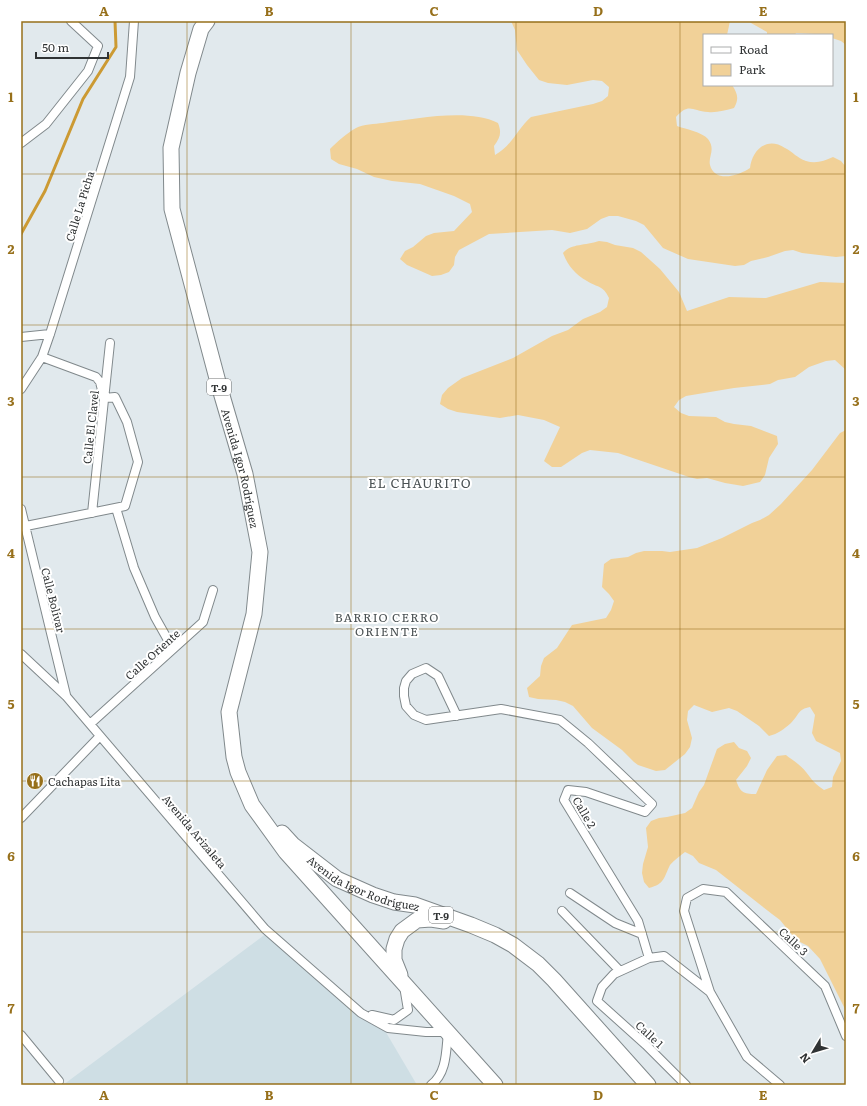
<svg xmlns="http://www.w3.org/2000/svg" width="867" height="1106" font-family="Literata,serif">
	<rect width="100%" height="100%" fill="#e1e9ed"/>
	<path fill="#cedee4" d="M267 933 384 1029 417 1085H63Z"/>
	<path fill="#f1d198" d="M511 21H730L727 35H704V85H732C738 94 739 99 734 108 726 110 716 113 708 112 692 111 689 102 676 117L677 126C685 129 702 132 708 139 716 150 708 156 710 165 715 184 740 175 750 168 752 150 767 136 785 148 793 152 797 158 806 161 816 164 824 161 833 157L841 161 846 167V256L836 257 802 253 793 250 785 251 768 257 751 261 744 265 735 266 688 259 663 248 644 225 636 221 618 216H609L601 219 587 229 570 233 552 230 489 234 459 250 455 257 454 265 449 272 441 275 432 276 407 265 400 259 405 251 413 247 426 236 434 233 454 231 472 212 470 204 454 196 420 184 392 181 374 177 357 169 339 164 331 159 330 149C337 142 347 133 356 128 363 124 375 124 383 123 416 119 468 108 498 123 502 133 500 138 494 146L495 155C511 147 518 128 531 117L593 104 602 101 608 96 609 87 602 81 593 80 567 85 548 83 539 80 527 65 517 50 515 30Z
		M749 21H846V45L841 41 832 38V35L796 33 795 35H767V32L751 23Z
		M599 241 607 242 615 245 633 248 641 252 660 269 679 292 687 311 729 297 766 298 820 282 846 283V370L835 360 826 361 809 367 795 377 778 380 770 384 734 388 686 396 679 400 674 407 681 413 689 416 716 417 725 422 734 424 751 426 777 436 778 444 769 458 765 475 760 482 743 486 725 483 707 478 697 479 689 477 618 453 590 450 582 453 561 467H552L544 461 560 427 544 420 518 415 500 418 457 412 448 409 440 404 442 395 448 388 462 378 513 358 552 336 568 330 583 319 600 312 607 307 609 298C603 285 598 288 587 281 575 274 568 266 563 253 572 243 585 246 599 241Z
		M846 430V1011L820 959 808 946 800 942 793 936 780 920 772 914 716 870 699 863 693 856 685 852C680 856 674 860 670 865 664 877 665 884 649 888L644 882 642 873 643 864 648 847 646 828 651 821 659 818 667 817 685 813 692 808 699 792 704 785 717 749 725 744 734 742 739 748 747 751 751 758 747 766 736 780C740 792 743 794 756 794L767 770 777 756 786 755C792 760 801 765 806 772 812 780 815 784 824 790L832 787 833 777 841 761 840 753 816 741 812 733 815 715 810 707C798 709 799 715 791 723 784 729 778 734 769 736L759 726 737 711 729 708 712 712 694 705 688 711 687 720 692 738 690 747 685 754 665 770 656 771 638 765 634 762 622 750 592 728 573 706 565 702 556 700 538 699 529 697 527 688 540 676 541 666 544 658 557 648 572 625 606 618 611 610 614 601 609 594 602 587 604 564 611 559 628 557 636 553 644 551H662L670 552 697 548 722 538 752 523 760 520 769 515 781 504 812 470 840 433Z"/>
	<g fill="none" stroke-linecap="round" stroke-linejoin="round">
		<path stroke="#cc9a33" stroke-width="3" d="M21 234 45 191 83 99 116 47 115 21"/>
		<g stroke="#81898c" stroke-width="10">
			<path id="street" d="M21 143 46 124 88 71 98 46 71 21
				M21 337 50 334
				M21 389 42 357 50 334 130 77 134 21
				M116 508 134 568 155 617 173 649
				M21 509 66 695
				M92 513 110 343
				M21 527 125 506 138 462 127 422 115 397 104 398 100 382 96 377 42 357
				M21 654 66 696 265 929 361 1013 388 1028 426 1032H448C446 1051 447 1073 431 1085
				M457 716 438 676 426 668 412 674 406 681 404 688V696L406 706 414 715 426 720 501 709 560 720 588 743 652 804 645 812 586 792 568 790 564 800 638 921 649 958 664 956 710 992 747 1057 780 1085
				M90 724 203 622 213 590
				M21 818 100 736
				M570 893 615 923 642 934
				M562 911 620 971
				M649 958 614 974 602 987 597 1001 646 1045 686 1085
				M710 992 684 911 687 898 703 889 726 892 825 986 846 1036
				M372 1015 394 1020 408 1010 404 986
				M21 1035 59 1081"/>
		</g>
		<g stroke="#81898c" stroke-width="17">
			<g id="highway">
				<path id="s1" d="M207 21 201 29 188 73 171 148 172 209 218 382 245 474 260 552 254 614 229 712 234 757 238 772 252 805 286 852 495 1085"/>
				<path id="s2" d="M282 833 293 845 337 879 373 895 394 902 415 905 471 925 495 935 513 945 538 964 554 980 648 1085"/>
				<path d="M400 975 394 960V949L397 939 402 931 417 920 431 919 444 921"/>
			</g>
		</g>
		<use href="#street" stroke="#fff" stroke-width="8"/>
		<use href="#highway" stroke="#fff" stroke-width="15"/>
	</g>
	<path fill="none" stroke="#97701b" stroke-width="1" stroke-opacity="0.55" d="M187 21V1085M351 21V1085M516 21V1085M680 21V1085M21 174H846M21 325H846M21 477H846M21 629H846M21 781H846M21 932H846"/>
	<defs>
		<g id="restaurant-disc" transform="scale(0.9)"><circle r="9.5" fill="#97701b" stroke="#fff"/><path d="M-5-6h1v4h1v-4h1v4h1v-4h1v5L-1.5 .5V6h-2V.5L-5-1ZM5-6V6H3V1.5H1.5Q1.5-4 5-6Z" fill="#fff"/></g>
	</defs>
	<g fill-rule="evenodd">
		<use href="#restaurant-disc" x="35" y="781"/>
	</g>
	<g text-anchor="middle" dominant-baseline="central" stroke-width="4" stroke-linejoin="round" paint-order="stroke">
		<g fill="#fff" stroke="#6e7071" stroke-width="1">
			<rect x="207" y="379" width="24" height="16" rx="3"/>
			<rect x="429" y="907" width="24" height="16" rx="3"/>
		</g>
		<g font-size="10" font-weight="bold" fill="#303334">
			<text x="219" y="387">T-9</text>
			<text x="441" y="915">T-9</text>
		</g>
		<g font-size="11" fill="#303334" stroke="#fff">
			<text transform="translate(79 206) rotate(-73)">Calle La Picha</text>
			<text transform="translate(90 427) rotate(-84)">Calle El Clavel</text>
			<text stroke="none"><textPath href="#s1" startOffset="462">Avenida Igor Rodríguez</textPath></text>
			<text transform="translate(54 600) rotate(76)">Calle Bolívar</text>
			<text transform="translate(152 654) rotate(-42)">Calle Oriente</text>
			<text transform="translate(585 812) rotate(60)">Calle 2</text>
			<text transform="translate(195 831) rotate(50)">Avenida Arizaleta</text>
			<text stroke="none"><textPath href="#s2" startOffset="98">Avenida Igor Rodríguez</textPath></text>
			<text transform="translate(794 941) rotate(43)">Calle 3</text>
			<text transform="translate(650 1034) rotate(43)">Calle 1</text>
		</g>
		<g font-size="11" fill="#303334" stroke="#fff" text-anchor="start">
			<text x="48" y="781">Cachapas Lita</text>
		</g>
		<g font-size="12" letter-spacing="1" fill="#4b5254" stroke="#fff">
			<text x="387" y="617">BARRIO CERRO<tspan x="387" dy="14">ORIENTE</tspan></text>
		</g>
		<g font-size="13" letter-spacing="1" fill="#4b5254" stroke="#fff">
			<text x="420" y="482">EL CHAURITO</text>
		</g>
	</g>
	<rect width="867" height="1106" fill="none" stroke="#ffffff" stroke-width="44"/>
	<rect x="703" y="34" width="130" height="52" fill="#ffffff" stroke="#acadae"/>
	<rect x="711" y="47" width="20" height="6" fill="#ffffff" stroke="#acadae"/>
	<text x="739" y="54" font-size="12" fill="#303334">Road</text>
	<rect x="711" y="64" width="20" height="12" fill="#f1d198" stroke="#acadae"/>
	<text x="739" y="74" font-size="12" fill="#303334">Park</text>
	<g transform="translate(813 1052) rotate(232)" stroke="#ffffff" stroke-width="3" paint-order="stroke">
	<path d="M0-3L7 15L0 10L-7 15Z" fill="#303334"/>
	<text y="-6" font-size="11" font-weight="bold" text-anchor="middle" fill="#303334">N</text>
	</g>
	<path d="M36 52v6h72v-6" fill="none" stroke="#303334" stroke-width="2"/>
	<text x="42" y="52" font-size="12" fill="#303334" stroke="#ffffff" stroke-width="3" paint-order="stroke">50 m</text>
	<rect x="22" y="22" width="823" height="1062" fill="none" stroke="#97701b" stroke-width="1.5"/>
	<g font-size="13" text-anchor="middle" font-weight="bold" fill="#97701b">
		<text x="104" y="16">A</text>
		<text x="269" y="16">B</text>
		<text x="434" y="16">C</text>
		<text x="598" y="16">D</text>
		<text x="763" y="16">E</text>
		<text x="11" y="102">1</text>
		<text x="856" y="102">1</text>
		<text x="11" y="254">2</text>
		<text x="856" y="254">2</text>
		<text x="11" y="406">3</text>
		<text x="856" y="406">3</text>
		<text x="11" y="558">4</text>
		<text x="856" y="558">4</text>
		<text x="11" y="709">5</text>
		<text x="856" y="709">5</text>
		<text x="11" y="861">6</text>
		<text x="856" y="861">6</text>
		<text x="11" y="1013">7</text>
		<text x="856" y="1013">7</text>
		<text x="104" y="1100">A</text>
		<text x="269" y="1100">B</text>
		<text x="434" y="1100">C</text>
		<text x="598" y="1100">D</text>
		<text x="763" y="1100">E</text>
	</g>
</svg>
